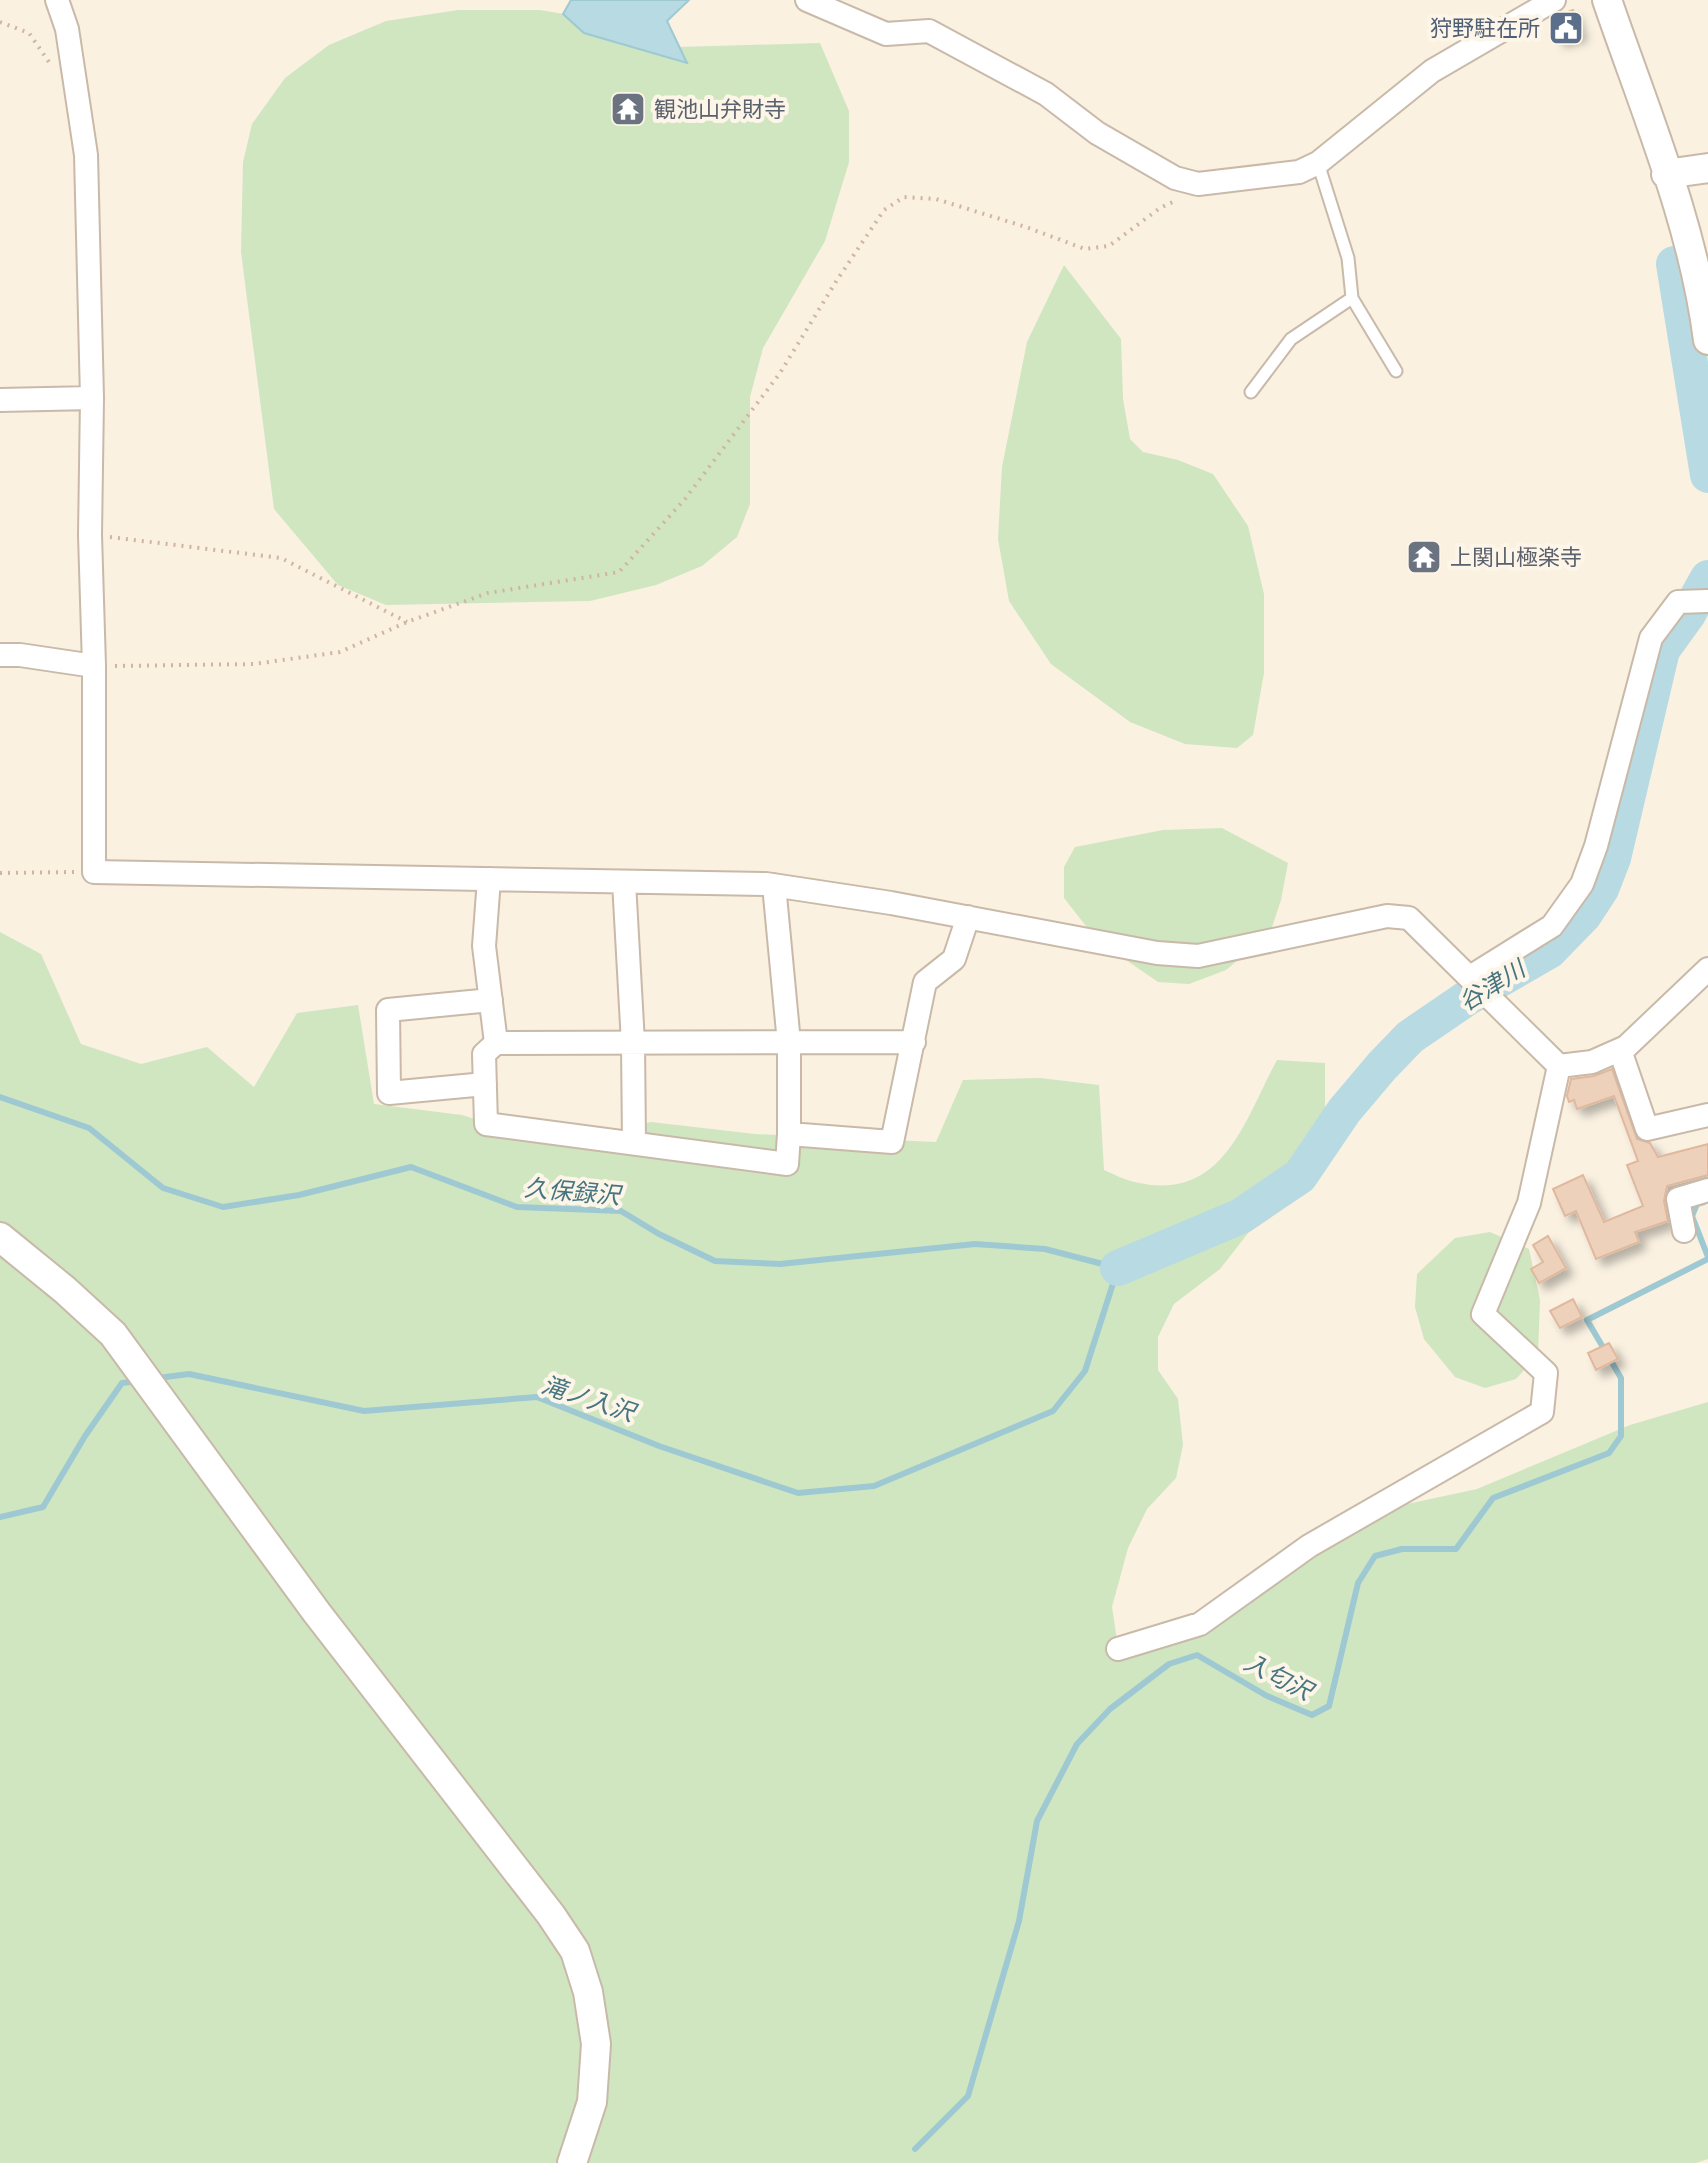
<svg xmlns="http://www.w3.org/2000/svg" width="1708" height="2163" font-family="Rubik,'Noto Sans JP',sans-serif">
	<defs>
		<filter id="shadow"><feDropShadow dx="7" dy="7" stdDeviation="4" flood-color="#0004"/></filter>
	</defs>
	<rect width="100%" height="100%" fill="#faf1e1"/>
	<path fill="#cfe6c1" d="M458 10H540L594 19 678 47 820 43 849 111V162L825 241 763 348 750 397V504L737 537 702 566 656 585 590 601 386 605 338 585 274 509 241 252 243 162 252 124 285 78 329 45 386 21Z
		M1064 265 1121 339 1123 399 1130 439 1143 452 1178 460 1213 474 1248 526 1264 594V673L1253 735 1237 748 1185 744 1130 722 1051 664 1009 601 998 539 1002 467 1027 342Z
		M1222 828 1288 863 1281 900 1270 933 1226 970 1189 984 1158 982 1097 940 1064 898V867L1075 847 1163 830Z
		M0 932 41 954 81 1044 141 1064 207 1047 254 1087 297 1013 358 1005 374 1104 462 1115 562 1146 651 1122 755 1134 936 1142 963 1080 1040 1078 1099 1085 1104 1170C1115 1175 1127 1181 1139 1183 1224 1201 1245 1119 1277 1060L1325 1063V1113L1299 1168 1220 1269 1174 1304 1158 1337V1370L1178 1399 1183 1445 1176 1478 1147 1509 1128 1548 1112 1607 1117 1640 1189 1620 1356 1515 1477 1489 1630 1425 1708 1402V2159L1696 2163H0Z
		M1490 1232 1529 1249 1540 1300 1538 1355 1516 1379 1485 1388 1455 1377 1424 1339 1415 1307 1417 1274 1455 1238Z"/>
	<path fill="#b8dae2" stroke="#9fc9d2" stroke-width="2" d="M571 0H689L667 21 687 63 584 33 563 14Z"/>
	<g fill="none" stroke-linecap="round" stroke-linejoin="round">
		<path stroke="#9fc9d2" stroke-width="6" d="M0 1097 89 1128 163 1188 223 1207 299 1195 411 1167 517 1207 621 1211 659 1234 715 1261 780 1264 975 1244 1045 1249 1118 1268 1085 1371 1053 1411 874 1486 798 1493 659 1446 537 1397 364 1411 189 1374 158 1378
			M1704 1202 1697 1204 1692 1216 1708 1257
			M0 1517 43 1507 85 1436 122 1383 139 1381
			M915 2149 968 2096 1019 1921 1037 1821 1077 1744 1110 1709 1169 1664 1197 1655 1267 1696 1312 1715 1329 1706 1358 1583 1375 1556 1402 1549H1456L1493 1498 1609 1453 1621 1436V1378L1587 1320 1708 1259"/>
		<path stroke="#b8dae2" stroke-width="36" d="M1674 264 1708 475
			M1118 1268 1241 1216 1300 1176 1344 1111 1382 1066 1410 1037 1467 998 1549 951 1584 915 1601 889 1613 858 1662 650 1688 614 1708 578"/>
	</g>
	<path fill="#edd1bb" stroke="#dfb89d" stroke-width="2" filter="url(#shadow)" d="M1573 10 1580 34 1558 40 1552 18Z
		M1612 1069 1637 1139 1650 1143 1658 1157 1708 1144V1175L1667 1186 1664 1201 1668 1221 1635 1232 1639 1242 1596 1259 1576 1211 1565 1216 1553 1189 1583 1175 1604 1222 1643 1206 1627 1165 1638 1161 1614 1096 1577 1109 1574 1100 1569 1102 1567 1096 1571 1079 1594 1076Z
		M1548 1236 1566 1268 1539 1283 1531 1269 1543 1262 1533 1245Z
		M1573 1299 1582 1317 1560 1328 1550 1311Z
		M1609 1343 1618 1359 1596 1370 1588 1353Z"/>
	<g fill="none" stroke-linecap="round" stroke-linejoin="round">
		<g stroke="#c9b9a9" stroke-width="15">
			<path id="service" d="M1318 163 1348 258 1352 298 1396 371
				M1251 392 1291 339 1352 298"/>
		</g>
		<g stroke="#c9b9a9" stroke-width="26">
			<path id="minor" d="M57 0 67 29 86 155 92 398 90 535 94 666V872L766 884 891 903 1157 953 1198 956 1387 916 1409 918 1559 1066 1592 1062 1626 1047 1708 969
				M807 0 886 34 929 31 1046 94 1097 133 1175 178 1198 184 1299 172 1318 163 1432 71 1554 0
				M0 400 92 398
				M0 655H20L94 666
				M489 879 484 946 496 1043 914 1042
				M624 882 633 1043 634 1143
				M774 885 789 1043V1134L892 1142 925 982 954 959 968 917
				M1470 977 1552 926 1582 884 1596 846 1651 638 1678 602 1708 601
				M496 1043 484 1054 486 1124 787 1164 789 1134
				M1620 1050 1647 1129 1708 1115
				M485 1084 389 1093 388 1010 491 1000
				M1684 1231 1678 1199 1708 1190
				M1118 1649 1200 1624 1309 1546 1542 1412 1546 1373 1483 1314 1529 1203 1559 1066"/>
		</g>
		<g stroke="#c9b9a9" stroke-width="32">
			<path id="tertiary" d="M1607 0C1645 111 1693 223 1708 340
				M1666 174 1708 168
				M0 1237 65 1290 113 1334 317 1613 551 1915 575 1951 588 1992 596 2044 592 2102 572 2163"/>
		</g>
		<path stroke="#d1b49f" stroke-width="4" stroke-dasharray="2 6" stroke-linecap="butt" d="M0 22 29 33 51 65
			M110 537 281 558 407 622
			M115 666 254 664 340 652 407 622 488 593 619 572 685 499 780 373 837 280 884 210 904 197 936 199 1026 227 1085 249 1109 246 1160 208 1177 200
			M0 873 74 872"/>
		<use href="#service" stroke="#fff" stroke-width="11"/>
		<use href="#minor" stroke="#fff" stroke-width="22"/>
		<use href="#tertiary" stroke="#fff" stroke-width="28"/>
	</g>
	<defs>
		<g id="civic-square" transform="scale(1.8)"><rect x="-9" y="-9" width="18" height="18" rx="4" fill="#5c6f8a" stroke="#fdf5e7"/><path d="M-.6-6.5H3V-4.5H.6V-3L4-1V1h2V6H-6V1h2V-1L-.6-3ZM-1.2 2.5V6h2.4V2.5Z" fill="#fff"/></g>
		<g id="temple-square" transform="scale(1.8)"><rect x="-9" y="-9" width="18" height="18" rx="4" fill="#6b7280" stroke="#fdf5e7"/><path d="M0-6L5-2H3V0L6.5 2.5H4V6H1.5V3h-3V6H-4V2.5H-6.5L-3 0V-2H-5Z" fill="#fff"/></g>
	</defs>
	<g fill-rule="evenodd">
		<use href="#civic-square" x="1566" y="28"/>
		<use href="#temple-square" x="628" y="109"/>
		<use href="#temple-square" x="1424" y="557"/>
	</g>
	<g text-anchor="middle" dominant-baseline="central" stroke-width="8" stroke-linejoin="round" paint-order="stroke">
		<g font-size="22" fill="#4e5e75" stroke="#fdf5e7" text-anchor="end">
			<text x="1540" y="28">狩野駐在所</text>
		</g>
		<g font-size="22" fill="#5b616d" stroke="#fdf5e7" text-anchor="start">
			<text x="654" y="109">観池山弁財寺</text>
			<text x="1450" y="557">上関山極楽寺</text>
		</g>
		<g font-size="24" font-style="italic" fill="#467581" stroke="#fdf5e7">
			<text transform="translate(1492 986) rotate(-32)">谷津川</text>
			<text transform="translate(572 1192) rotate(5)">久保録沢</text>
			<text transform="translate(588 1399) rotate(18)">滝ノ入沢</text>
			<text transform="translate(1278 1677) rotate(27)">入匂沢</text>
		</g>
	</g>
</svg>
